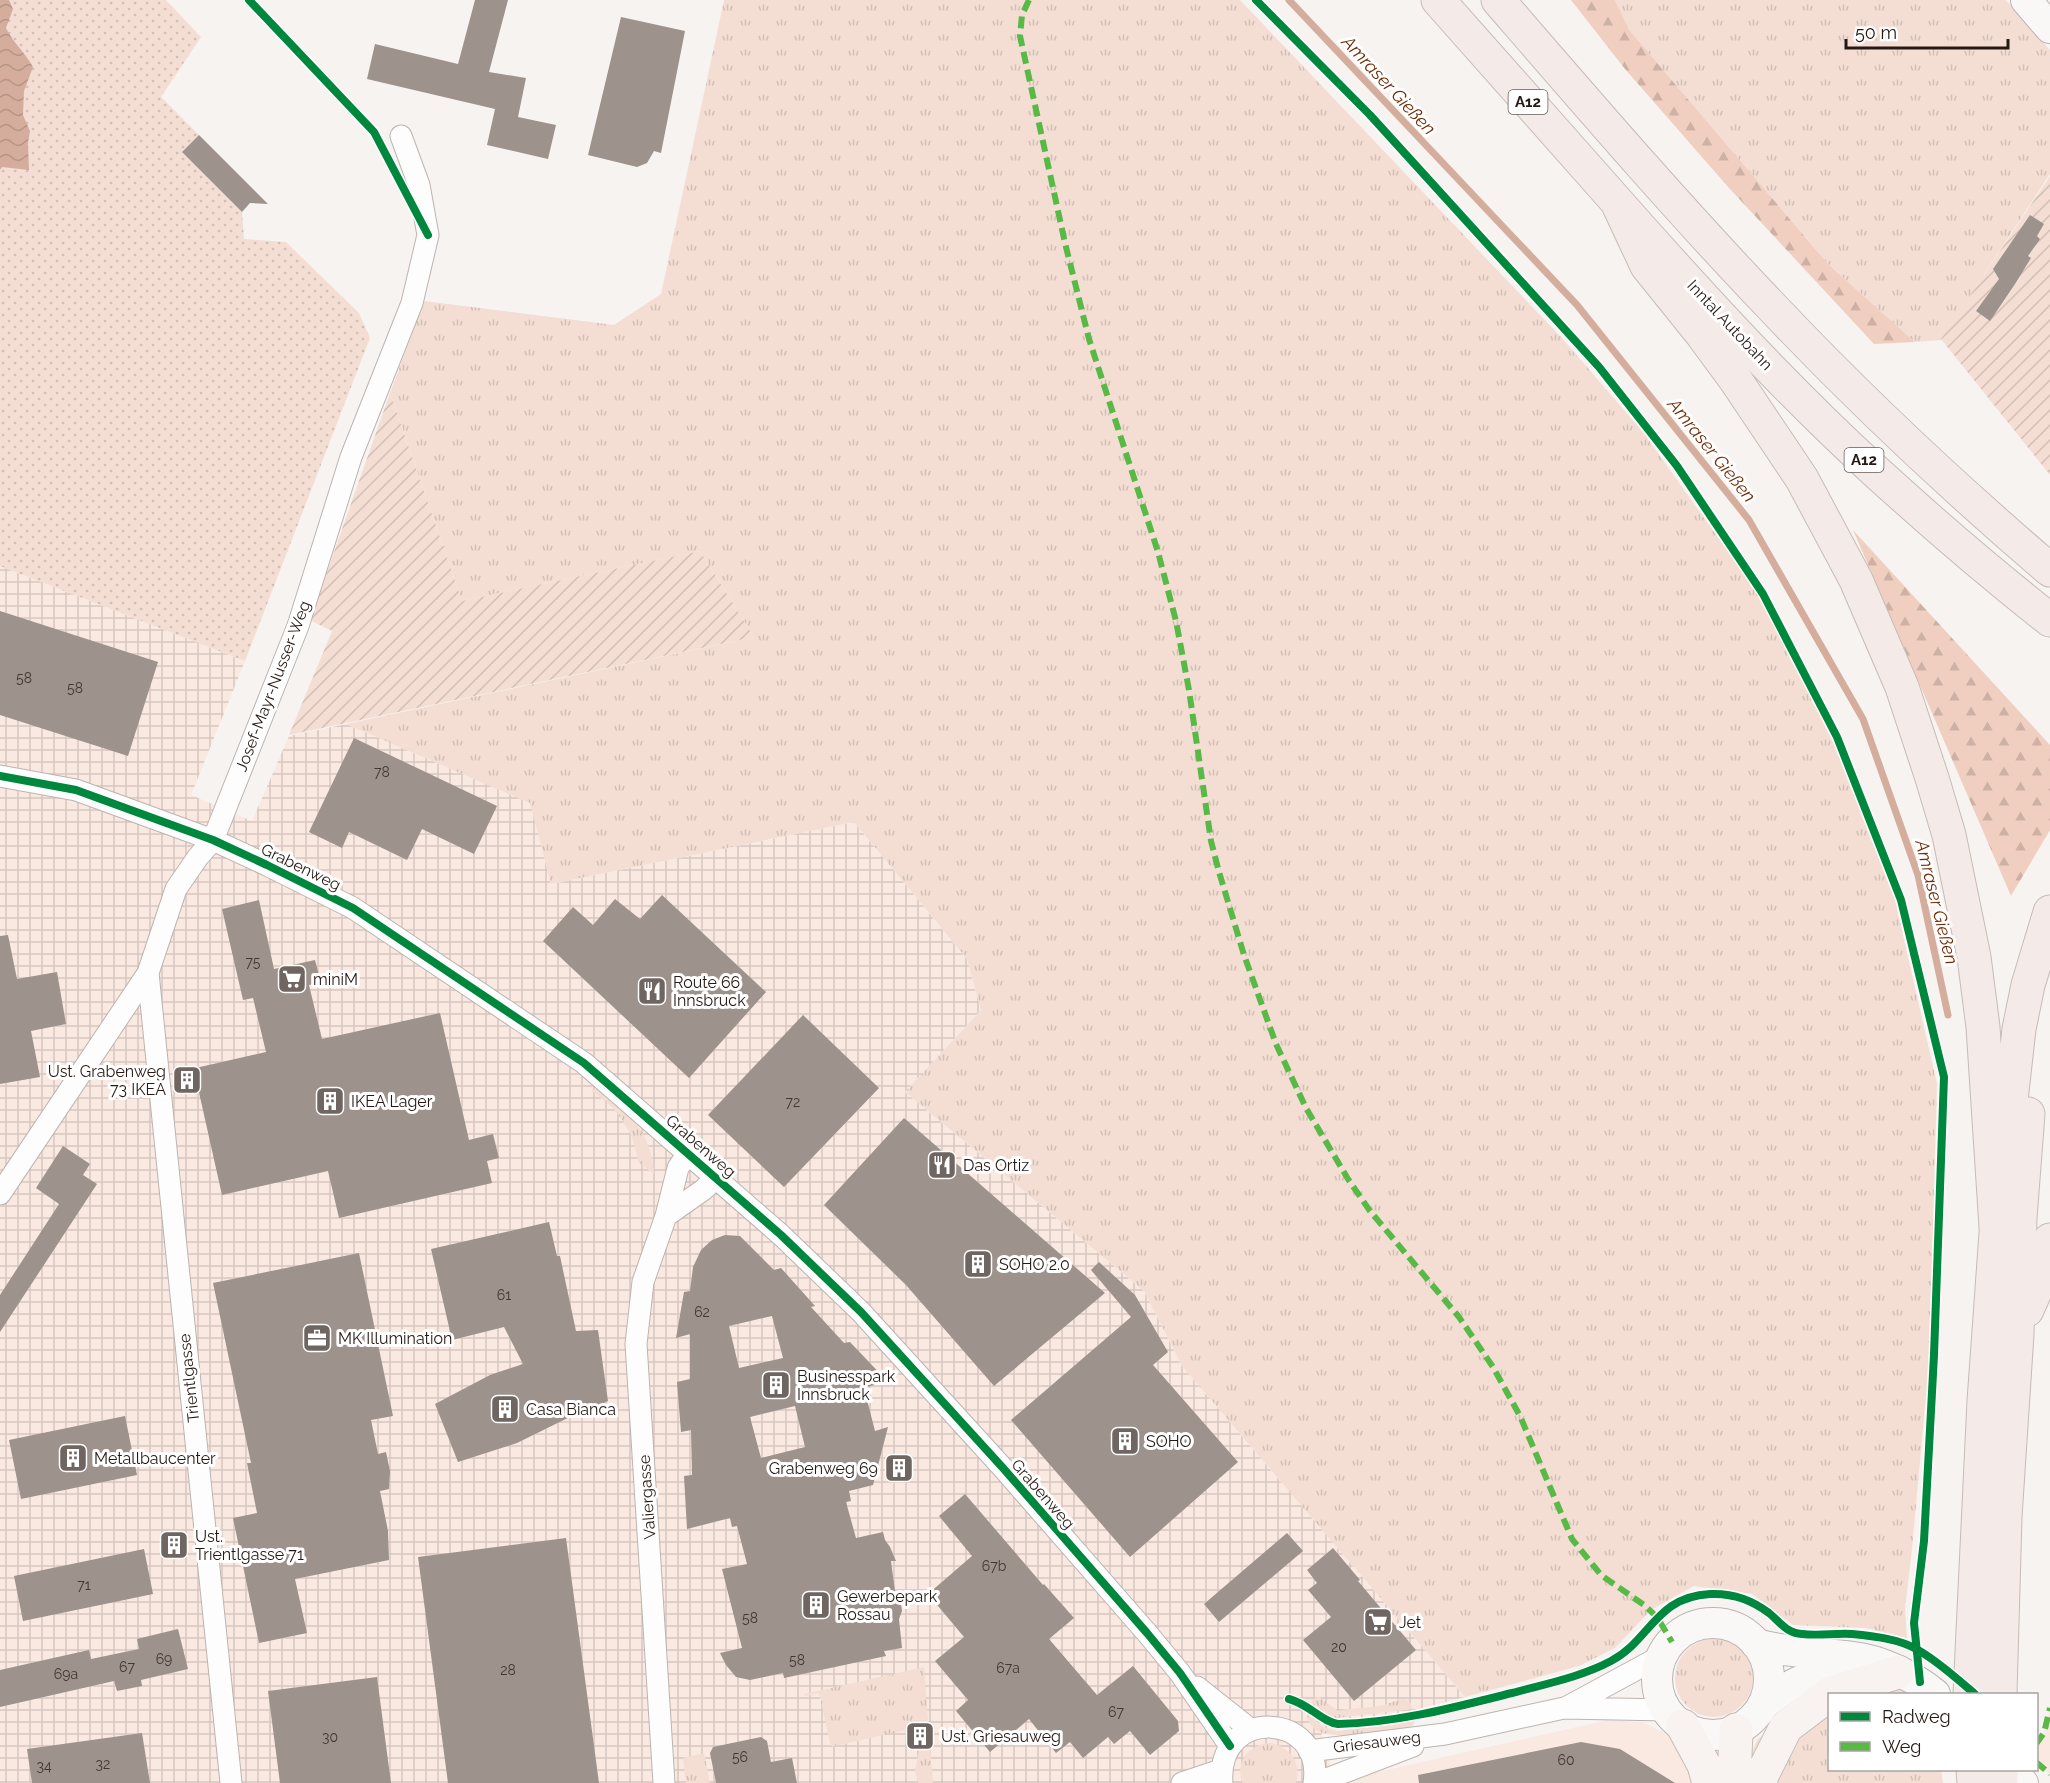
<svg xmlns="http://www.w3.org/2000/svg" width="2050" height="1783" font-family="Raleway,sans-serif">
	<defs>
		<pattern id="industrial-grid" width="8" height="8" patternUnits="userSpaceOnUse" patternTransform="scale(1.5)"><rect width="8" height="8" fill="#fae9e1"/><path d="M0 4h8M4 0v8" fill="none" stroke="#d6c7c0"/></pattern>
		<pattern id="grass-tufts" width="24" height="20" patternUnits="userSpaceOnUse" patternTransform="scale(1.5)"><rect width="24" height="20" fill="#f4ded4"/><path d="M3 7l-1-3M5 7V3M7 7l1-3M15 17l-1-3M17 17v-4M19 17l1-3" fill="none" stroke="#d1beb5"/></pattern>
		<pattern id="forest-firs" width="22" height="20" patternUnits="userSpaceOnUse" patternTransform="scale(1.5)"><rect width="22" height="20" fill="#f0cfc1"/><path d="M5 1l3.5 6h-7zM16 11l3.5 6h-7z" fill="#ceb1a5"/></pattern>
		<pattern id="park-dots" width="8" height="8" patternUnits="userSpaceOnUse" patternTransform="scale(1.5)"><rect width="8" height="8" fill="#f4ded4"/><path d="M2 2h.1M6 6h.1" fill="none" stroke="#d1beb5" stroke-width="1.8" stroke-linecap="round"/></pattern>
		<pattern id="garden-furrows" width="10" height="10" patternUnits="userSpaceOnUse" patternTransform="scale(1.5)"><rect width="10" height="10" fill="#f4ded4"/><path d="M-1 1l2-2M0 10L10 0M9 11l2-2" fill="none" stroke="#d1beb5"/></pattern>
		<pattern id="water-waves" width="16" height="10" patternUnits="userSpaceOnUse" patternTransform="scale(1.5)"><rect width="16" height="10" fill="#d4ad9c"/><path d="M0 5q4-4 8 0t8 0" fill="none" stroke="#b69486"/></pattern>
	</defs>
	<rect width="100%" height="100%" fill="#f7f3f1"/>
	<path fill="#fae9e1" d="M2050 1708V1774L2037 1762 2036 1744 2044 1733Z
		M1608 1720 1642 1722 1673 1737 1700 1783H1329Z"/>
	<path fill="url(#industrial-grid)" d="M0 566 245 661 191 795 252 821 289 736 346 724 531 803 551 884 854 822 967 959 981 1010 905 1092 1144 1291 1182 1366 1465 1697 1321 1734 1331 1747 1329 1783H0Z"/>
	<path fill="url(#grass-tufts)" d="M724 0H1240L1561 337 1643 432 1759 595 1832 740 1895 900 1937 1084 1929 1363 1912 1549 1905 1609 1907 1638 1866 1628 1793 1625 1752 1594 1694 1586 1651 1610 1615 1648 1579 1666 1465 1697 1182 1366 1144 1291 905 1092 981 1010 967 959 854 822 551 884 530 803 346 724 754 637 700 551 462 601 390 393 424 301 614 325 661 294Z
		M1615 0H2006L2050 50V174L1941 340 1915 342 1828 264 1628 30Z
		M598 1089C628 1112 652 1132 654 1174L639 1163 632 1137 623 1121 612 1107 591 1090Z
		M1675 1678a39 39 0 1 1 78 0a39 39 0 1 1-78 0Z
		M924 1667 933 1783H918L915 1771 919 1750 928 1749 926 1729 906 1730 831 1747 819 1693 805 1696 804 1694Z
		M1872 1680 1911 1694H1830V1770H1941L1943 1783H1749L1748 1761 1757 1740 1776 1723 1785 1700Z
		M1319 1697 1338 1711C1354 1707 1371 1709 1387 1704 1395 1702 1401 1696 1409 1701L1413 1709 1336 1718 1331 1717 1311 1702 1315 1698Z
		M1307 1713 1324 1727 1336 1731 1415 1721C1413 1725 1413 1726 1409 1728 1399 1733 1386 1732 1376 1733 1355 1734 1308 1744 1307 1713Z
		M1272 1743C1291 1748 1302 1764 1296 1783H1242C1235 1761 1250 1743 1272 1743Z
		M704 1753 710 1783H686L683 1758Z"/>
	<path fill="url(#forest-firs)" d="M1571 0H1615L1629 30 1828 264 1915 342 1874 344 1729 188 1625 69Z
		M1853 530 2050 745V830L2011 896Z"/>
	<path fill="url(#park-dots)" d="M0 0H166L201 37 161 97 199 135 182 152 242 212 244 239 286 242 359 313 370 338 245 661 0 566Z"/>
	<path fill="url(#garden-furrows)" d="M2050 176V475L1941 339Z
		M390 393 462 601 700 551 754 637 289 735 332 631 310 620Z"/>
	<path fill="url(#water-waves)" d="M0 0H9L13 9 6 28C13 43 25 52 33 67L24 91 23 115 30 131 28 143 29 170 2 167 0 170Z"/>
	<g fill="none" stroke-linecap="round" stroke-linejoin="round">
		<path stroke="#d4ad9c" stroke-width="7" d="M1289 0 1577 305 1749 520 1863 719 1918 875 1948 1015"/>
	</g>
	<path fill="#9d928c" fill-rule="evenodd" d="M475 0H508L489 72 526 78 518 117 556 125 548 159 487 145 495 109 367 79 375 44 458 64Z
		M621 17 685 31 661 153 654 151 647 163 637 167 588 155Z
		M199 135 268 204 250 203 242 212 182 152Z
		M2030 215 2044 224 2037 236 2040 239 2028 256 2031 258 2015 284 1990 321 1976 311 1999 279 1993 269Z
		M0 611 158 662 128 756 0 715Z
		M354 738 497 806 474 854 422 829 407 860 349 832 342 848 309 832Z
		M662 895 766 992 689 1078 543 941 573 907 593 925 615 899 640 919Z
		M259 900 274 969 315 960 321 983 309 985 322 1039 440 1013 469 1140 493 1134 499 1158 487 1161 492 1183 339 1218 328 1171 222 1195 198 1088 182 1091 178 1072 266 1052 253 998 243 1000 222 909Z
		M8 935 17 979 57 972 66 1024 31 1031 40 1077 0 1084V936Z
		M803 1015 879 1088 784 1187 708 1115Z
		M904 1118 1105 1293 994 1386 906 1285 824 1205Z
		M63 1146 90 1164 83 1175 97 1184 0 1332V1295L59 1204 36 1188Z
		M549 1222 557 1256H560L576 1331 598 1330 608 1401 586 1412V1409L517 1443 458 1462 435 1404 490 1375 523 1364 504 1327 452 1340 431 1249Z
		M725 1235 740 1236 774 1270 781 1268 815 1306 811 1307 844 1343 850 1342 887 1381 864 1388 875 1431 888 1427 873 1485 849 1491 851 1501 846 1502 856 1538 883 1532 885 1540 890 1547 896 1561H891L896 1599 900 1598 902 1611 899 1619 902 1648 884 1651 886 1656 784 1678 783 1673 750 1680 736 1677 726 1665 720 1653 742 1648 722 1569 747 1564 737 1526 732 1527 730 1518 687 1529 684 1476 692 1475 691 1430 681 1432 677 1382 690 1379V1334L676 1338 684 1292 690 1291 693 1267 701 1250 712 1240ZM772 1316 783 1358 739 1368 729 1326ZM795 1406 805 1447 761 1458 750 1417Z
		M359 1253 393 1416 371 1420 378 1454 386 1452 390 1471 389 1489 380 1491 388 1531 389 1560 295 1579 307 1633 259 1643 233 1518 257 1513 247 1463H251L213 1283Z
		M1099 1262 1135 1295 1168 1352 1153 1365 1238 1462 1130 1557 1011 1420 1131 1317 1091 1270Z
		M125 1416 137 1475 21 1499 9 1440Z
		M965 1494 1043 1585 1044 1584 1074 1618 1049 1639 1097 1695 1133 1666 1178 1721 1179 1731 1150 1755 1130 1731 1114 1744 1108 1737 1083 1758 1070 1742 1056 1753 1029 1719 990 1752 956 1711 968 1700 935 1661 964 1637 928 1594 972 1556 939 1516Z
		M1287 1533 1303 1551 1219 1622 1204 1604Z
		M566 1538 599 1783H448L418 1557Z
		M1333 1548 1360 1580 1358 1581 1416 1650 1354 1701 1303 1640 1331 1617 1308 1590 1317 1583 1307 1570Z
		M144 1549 153 1594 23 1621 14 1576Z
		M178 1629 188 1669 141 1680 142 1686 117 1691 114 1681 0 1707V1670L89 1650 91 1659 139 1649 137 1639Z
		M377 1677 391 1783H280L268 1691Z
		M142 1733 150 1783H32L27 1749Z
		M761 1737 767 1741 771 1762 792 1758 797 1783H716L710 1753 713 1747Z
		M1581 1742 1620 1749 1675 1783H1419L1418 1775Z"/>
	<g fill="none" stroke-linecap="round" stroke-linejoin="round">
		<g stroke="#bcb4b0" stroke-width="23">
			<path id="street" d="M0 776 76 790 213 840 267 865 353 908 584 1063 781 1235 861 1312 1003 1468 1147 1633 1180 1673 1230 1746
				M148 973 231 1783
				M0 1194 148 973 176 889 198 857 213 840 298 626 351 457 412 303 428 235 419 185 401 136
				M666 1216 703 1190 716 1178
				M1197 1687 1250 1729
				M1567 1707 1663 1655
				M1309 1751 1445 1734 1564 1708 1667 1710
				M664 1783 636 1344 643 1282 666 1216 678 1168 688 1153
				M1182 1783 1221 1770
				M1222 1783C1216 1706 1325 1711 1314 1783
				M1316 1783 1413 1746"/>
		</g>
		<g stroke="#bcb4b0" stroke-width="32">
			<path id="secondary" d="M2026 0 2050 28
				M1657 1679a56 56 0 1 1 112 0a56 56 0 1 1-112 0Z
				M1756 1644C1788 1653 1820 1653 1852 1657 1881 1660 1913 1676 1935 1694
				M1763 1705C1799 1676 1813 1674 1859 1670
				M2011 1770 2023 1783"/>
		</g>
		<g stroke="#c6bbb6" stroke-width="35">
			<path id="primary" d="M1683 1726 1704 1765 1709 1783
				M1734 1783 1736 1730
				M1761 1783V1777L1786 1727 1831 1693 1898 1672"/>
		</g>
		<g stroke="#c6bbb6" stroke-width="35">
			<path id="highway" d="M1438 0C1490 59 1542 118 1595 177 1684 278 1775 379 1874 470 1931 522 1989 572 2050 620
				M1498 0C1588 104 1678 209 1773 308 1861 401 1953 487 2050 570
				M1618 204 1647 266 1701 333 1737 382 1802 479 1856 580 1902 687 1932 778 1949 835 1974 957 1983 1027 1996 1227
				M2006 1145 2019 1029 2028 985 2050 912
				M2027 1310 2034 1294 2050 1240
				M1970 1694 1984 1401 1998 1205
				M2000 1694 2005 1517 2017 1334 2020 1218 2028 1114
				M1973 1770 1974 1783
				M2001 1770V1783"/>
		</g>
		<use href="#street" stroke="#fefdfd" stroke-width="21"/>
		<use href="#secondary" stroke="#faf8f7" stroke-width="30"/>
		<use href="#primary" stroke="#f8f3f0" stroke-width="33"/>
		<use href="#highway" stroke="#f4ebe8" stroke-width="33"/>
		<path stroke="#58b947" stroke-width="6" stroke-dasharray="12 6" stroke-linecap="butt" d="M1029 0 1022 15 1020 36 1065 243 1089 339 1158 552 1176 621 1189 690 1211 841 1219 872 1244 955 1276 1044 1306 1108 1348 1179 1370 1211 1459 1317 1493 1367 1520 1416 1572 1539 1601 1575 1644 1605 1657 1617 1672 1642
			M2036 1744 2044 1733 2050 1708
			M2036 1762 2050 1774"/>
		<g stroke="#fff" stroke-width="11">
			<path id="cycleway" d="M249 0 374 132 428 235
				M1256 0 1370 115 1599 367 1677 466 1763 594 1837 737 1901 900 1944 1077 1934 1355 1924 1541 1914 1623 1920 1682
				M0 776 76 790 213 840 267 865 353 908 584 1063 781 1235 861 1312 1003 1468 1147 1633 1180 1673 1230 1746
				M1289 1699C1309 1704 1322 1722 1338 1724 1397 1723 1456 1707 1512 1693 1545 1684 1581 1677 1611 1661 1651 1640 1655 1597 1710 1594 1731 1593 1752 1600 1769 1613 1780 1622 1786 1633 1802 1634 1819 1636 1835 1633 1852 1634 1873 1636 1900 1639 1918 1650 1939 1662 1957 1679 1975 1694"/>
		</g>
		<use href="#cycleway" stroke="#00873e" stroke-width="8"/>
	</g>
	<defs>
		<g id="supermarket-square" transform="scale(1.5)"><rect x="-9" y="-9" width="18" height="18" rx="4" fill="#6f6561" stroke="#fff"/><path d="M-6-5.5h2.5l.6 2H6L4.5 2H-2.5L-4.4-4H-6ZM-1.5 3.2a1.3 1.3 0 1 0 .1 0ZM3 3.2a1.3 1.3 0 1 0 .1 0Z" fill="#fff"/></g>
		<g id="restaurant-square" transform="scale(1.5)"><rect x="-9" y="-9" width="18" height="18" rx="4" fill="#6f6561" stroke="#fff"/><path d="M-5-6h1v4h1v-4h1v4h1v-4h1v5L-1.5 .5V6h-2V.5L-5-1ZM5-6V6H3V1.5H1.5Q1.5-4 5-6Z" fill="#fff"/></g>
		<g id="building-square" transform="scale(1.5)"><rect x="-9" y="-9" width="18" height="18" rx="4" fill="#6f6561" stroke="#fff"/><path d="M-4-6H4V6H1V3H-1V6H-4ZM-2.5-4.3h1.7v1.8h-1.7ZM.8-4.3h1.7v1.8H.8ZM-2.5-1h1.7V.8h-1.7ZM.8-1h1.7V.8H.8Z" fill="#fff"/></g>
		<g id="office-square" transform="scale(1.5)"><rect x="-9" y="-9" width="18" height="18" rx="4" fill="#6f6561" stroke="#fff"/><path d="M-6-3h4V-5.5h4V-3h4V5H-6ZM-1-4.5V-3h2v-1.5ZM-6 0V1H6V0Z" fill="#fff"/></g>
	</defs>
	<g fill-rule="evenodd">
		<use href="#supermarket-square" x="292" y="979"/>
		<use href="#restaurant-square" x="652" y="991"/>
		<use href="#building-square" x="187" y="1080"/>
		<use href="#building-square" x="330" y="1101"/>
		<use href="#restaurant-square" x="942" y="1165"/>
		<use href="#building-square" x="978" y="1264"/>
		<use href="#office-square" x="317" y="1338"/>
		<use href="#building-square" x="776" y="1385"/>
		<use href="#building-square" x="505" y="1409"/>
		<use href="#building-square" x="1125" y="1441"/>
		<use href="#building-square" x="73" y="1458"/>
		<use href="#building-square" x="899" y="1468"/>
		<use href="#building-square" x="174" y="1545"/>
		<use href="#building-square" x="816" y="1605"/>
		<use href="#supermarket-square" x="1378" y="1622"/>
		<use href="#building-square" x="920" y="1736"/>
	</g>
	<g text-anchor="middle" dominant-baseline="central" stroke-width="6" stroke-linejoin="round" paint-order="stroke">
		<g font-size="14" fill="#443731">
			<text x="24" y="678">58</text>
			<text x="75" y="688">58</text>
			<text x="382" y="772">78</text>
			<text x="253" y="962">75</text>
			<text x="793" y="1102">72</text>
			<text x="504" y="1295">61</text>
			<text x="702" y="1312">62</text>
			<text x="994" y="1566">67b</text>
			<text x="84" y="1585">71</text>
			<text x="750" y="1618">58</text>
			<text x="1339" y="1647">20</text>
			<text x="164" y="1659">69</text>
			<text x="797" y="1660">58</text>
			<text x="127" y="1667">67</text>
			<text x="1008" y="1668">67a</text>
			<text x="508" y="1670">28</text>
			<text x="66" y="1674">69a</text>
			<text x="1116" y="1712">67</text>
			<text x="330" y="1737">30</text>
			<text x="740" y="1757">56</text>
			<text x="1566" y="1760">60</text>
			<text x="103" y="1764">32</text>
			<text x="44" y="1766">34</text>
		</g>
		<g fill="#fff" stroke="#675e5a" stroke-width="1.5">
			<rect x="1508.5" y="90" width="39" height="24" rx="4.5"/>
			<rect x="1844.5" y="448" width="39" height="24" rx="4.5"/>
		</g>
		<g font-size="15" font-weight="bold" fill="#261913">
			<text x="1528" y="102">A12</text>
			<text x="1864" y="460">A12</text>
		</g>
		<g font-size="16" fill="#261913" stroke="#fff">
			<text transform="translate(1730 325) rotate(47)">Inntal Autobahn</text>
			<text transform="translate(273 686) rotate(-69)">Josef-Mayr-Nusser-Weg</text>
			<text transform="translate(301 867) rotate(26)">Grabenweg</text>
			<text transform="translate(701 1146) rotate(41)">Grabenweg</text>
			<text transform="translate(189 1378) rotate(-96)">Trientlgasse</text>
			<text transform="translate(1043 1494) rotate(49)">Grabenweg</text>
			<text transform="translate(647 1497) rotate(-94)">Valiergasse</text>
			<text transform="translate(1377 1742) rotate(-7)">Griesauweg</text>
		</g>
		<g font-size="16" fill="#261913" stroke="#fff" text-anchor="start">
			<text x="313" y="979">miniM</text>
			<text x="673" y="982">Route 66<tspan x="673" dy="18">Innsbruck</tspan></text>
			<text x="166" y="1071" text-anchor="end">Ust. Grabenweg<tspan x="166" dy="18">73 IKEA</tspan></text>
			<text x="351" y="1101">IKEA Lager</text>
			<text x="963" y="1165">Das Ortiz</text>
			<text x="999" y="1264">SOHO 2.0</text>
			<text x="338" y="1338">MK Illumination</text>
			<text x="797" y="1376">Businesspark<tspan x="797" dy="18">Innsbruck</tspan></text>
			<text x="526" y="1409">Casa Bianca</text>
			<text x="1146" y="1441">SOHO</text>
			<text x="94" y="1458">Metallbaucenter</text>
			<text x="878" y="1468" text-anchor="end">Grabenweg 69</text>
			<text x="195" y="1536">Ust.<tspan x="195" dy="18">Trientlgasse 71</tspan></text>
			<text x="837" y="1596">Gewerbepark<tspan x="837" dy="18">Rossau</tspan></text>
			<text x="1399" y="1622">Jet</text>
			<text x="941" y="1736">Ust. Griesauweg</text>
		</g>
		<g font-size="18" font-style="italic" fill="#712e09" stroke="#fff">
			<text transform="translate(1389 85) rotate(47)">Amraser Gießen</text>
			<text transform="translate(1712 450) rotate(51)">Amraser Gießen</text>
			<text transform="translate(1937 902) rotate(76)">Amraser Gießen</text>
		</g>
	</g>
	<rect x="1828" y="1693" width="210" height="78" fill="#ffffff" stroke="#a8a3a1" stroke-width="1.5"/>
	<rect x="1840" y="1712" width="30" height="9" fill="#00873e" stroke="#a8a3a1" stroke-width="1.5"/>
	<text x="1882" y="1723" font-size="18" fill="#261913">Radweg</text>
	<rect x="1840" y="1742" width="30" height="9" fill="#58b947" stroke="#a8a3a1" stroke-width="1.5"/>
	<text x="1882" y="1753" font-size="18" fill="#261913">Weg</text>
	<path d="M1846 39v9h162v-9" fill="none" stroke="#261913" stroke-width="3"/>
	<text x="1855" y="39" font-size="18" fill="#261913" stroke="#ffffff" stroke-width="4.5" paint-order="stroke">50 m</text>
</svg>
